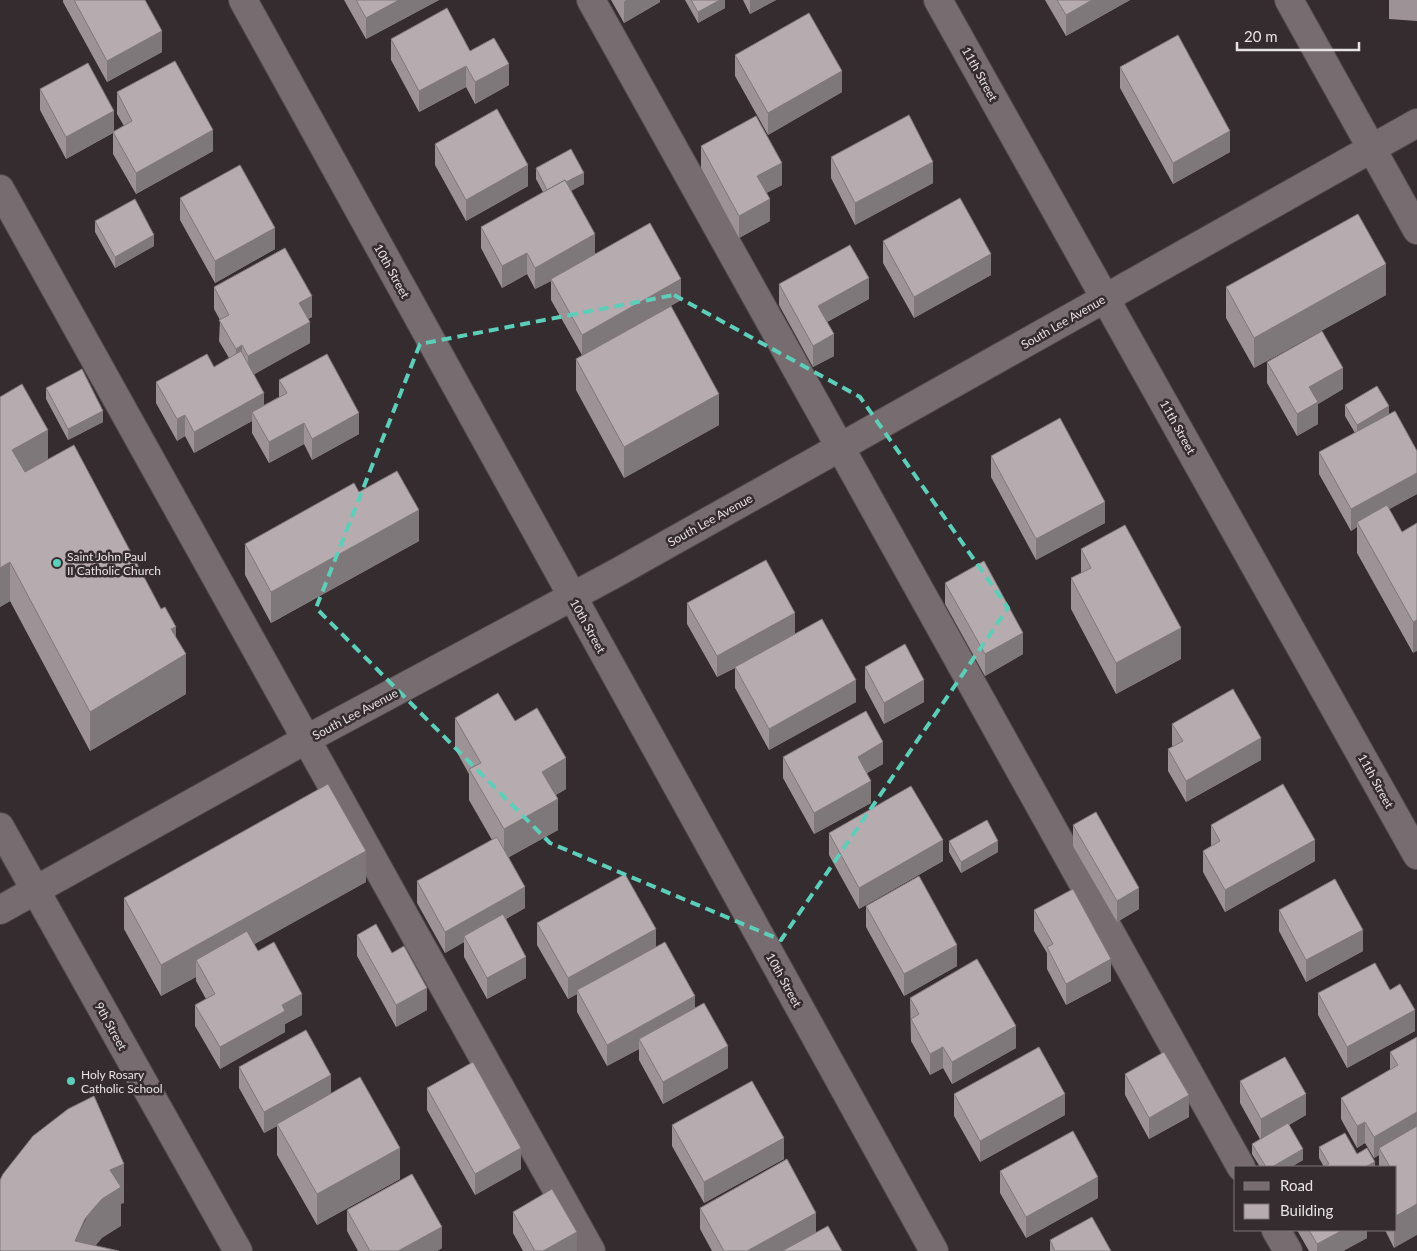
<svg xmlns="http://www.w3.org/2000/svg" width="1417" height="1251" font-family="Lato,sans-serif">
	<rect width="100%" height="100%" fill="#352c2f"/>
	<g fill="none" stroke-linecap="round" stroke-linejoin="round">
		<g stroke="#524a4c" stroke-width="30">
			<path id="minor" d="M243 0 934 1251
				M591 0 1241 1167
				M938 0 1417 855
				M1289 0 1417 230
				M0 189 591 1251
				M0 827 238 1251
				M0 910 307 739 618 572 1417 123
				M1276 1230 1288 1251"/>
		</g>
		<use href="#minor" stroke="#776d70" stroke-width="28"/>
	</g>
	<path fill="#9d9396" d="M63 0H145L162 52 107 82 63 2Z
		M344 0H439L366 39Z
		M611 0H660V2L624 23Z
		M685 0H725V8L698 23Z
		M743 0H776L750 14Z
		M1045 0H1130L1066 36Z
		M1389 0H1417V21L1389 19Z
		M391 39 470 51 509 85 475 104 466 87 419 112 391 60Z
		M735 55 842 92 768 135 735 76Z
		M1120 67 1230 152 1173 184 1120 88Z
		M40 89 114 131 124 126 117 114V92L213 151 136 194 113 154V133L66 159 40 110Z
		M435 144 528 186 466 221 435 165Z
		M701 146 782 185 766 193 770 221 739 238 701 168Z
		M831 157 933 183 855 225 831 178Z
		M536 168 584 184 571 191 595 253 681 300 655 315 719 425 624 478 576 390V359L582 355 551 300V281L535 289 527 274 502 288 481 248V227L543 192 536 179Z
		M180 198 275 249 215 283 180 220Z
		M95 221 154 246 115 268 95 232Z
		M883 241 991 275 914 318 883 263Z
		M779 284 869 299 827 322 834 356 813 367 779 305Z
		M214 287 312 317 308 319 310 343 254 374 264 405 279 397V380L359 434 312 460 304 444 269 463 252 433V421L194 453 185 436 177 441 156 403V382L214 367 229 358 219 341 220 320 214 309Z
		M1226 287 1386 295 1254 368 1226 318Z
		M1267 362 1343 389 1318 404V424L1297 436 1267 383Z
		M46 388 103 422 68 440 46 399Z
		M0 397 48 460 176 637 186 694 90 751 10 601 0 607Z
		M1345 405 1389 414 1417 494 1389 509 1402 532 1417 523 1413 653 1357 553V527L1351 531 1319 474V452L1355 433 1345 416Z
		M991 456 1105 523 1036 560 991 477Z
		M359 492 419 541 271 623 245 575V544Z
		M1081 549 1181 659 1116 694 1071 609V578L1081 573Z
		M945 583 1023 654 985 676 945 604Z
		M687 603 795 634 856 702 769 750 735 688V668L717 677 687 624Z
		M865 667 924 702 884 724 865 688Z
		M455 718 515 721 566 789 556 795 558 830 509 857 525 908 506 919 526 978 487 999 464 957V942L445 953 417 903V881L492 840 469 800V774L455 749Z
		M1172 724 1261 760 1186 802 1168 771V749L1173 747 1172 745Z
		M783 757 883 764 867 773 871 803 814 834 783 778Z
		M1073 825 1139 909 1117 922 1073 846Z
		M1211 825 1315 861 1225 912 1203 872V851L1211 846Z
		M829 833 943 861 859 909 829 855Z
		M949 841 998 852 961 873 949 852Z
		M366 882 254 944 258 951 302 1015 285 1024V1032L220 1069 195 1026V1005L206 999 196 981V977L161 996 124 929V898Z
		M866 906 957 966 904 996 866 927Z
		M1034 910 1111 981 1066 1005 1047 969V953L1034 931Z
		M1279 910 1363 951 1306 982 1279 931Z
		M537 923 656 947 695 1008 728 1068 663 1104 639 1060V1049L607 1066 577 1012V994L568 999 537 945Z
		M357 935 392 953 427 1010 396 1027 357 956Z
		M1390 990 1415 1031 1347 1068 1318 1015V993Z
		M910 998 1016 1048 952 1084 943 1068 930 1075 911 1041Z
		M1417 1037 1394 1248 1385 1230H1396V1167H1379V1155L1374 1158 1365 1143 1357 1148 1341 1119V1098L1390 1070V1052Z
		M239 1067 331 1094 400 1179 317 1225 277 1155V1126L264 1133 239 1088Z
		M1125 1074 1189 1117 1149 1139 1125 1095Z
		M1240 1081 1306 1115 1289 1125 1303 1160 1291 1167H1260L1252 1154V1144L1260 1139 1240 1103Z
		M427 1088 521 1169 475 1195 427 1110Z
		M954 1094 1065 1115 980 1162 954 1116Z
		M672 1125 784 1159 704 1203 672 1146Z
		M1319 1147 1357 1154 1375 1167H1324L1319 1158Z
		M1000 1171 1098 1198 1026 1238 1000 1193Z
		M700 1208 816 1232 842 1251H712L700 1229Z
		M347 1210 442 1248 437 1251H358L347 1231Z
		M513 1212 577 1251H523L513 1233Z
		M1297 1230H1367V1238L1343 1251H1309Z
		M1050 1240 1111 1251H1050Z"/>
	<path fill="#7f787a" d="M399 0H439L366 39V18Z
		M626 0H660V2L624 23V2Z
		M720 0H725V8L698 23V12Z
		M750 0H776L750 14Z
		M1092 0H1130L1066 36V15Z
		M162 31V52L107 82V61Z
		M509 64V85L475 104V82Z
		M466 66V87L419 112V91Z
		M842 71V92L768 135V113Z
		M114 111V132L66 159V137Z
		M213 130V151L136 194V173Z
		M1230 131V152L1173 184V163Z
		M933 162V183L855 225V203Z
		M782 163V185L757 198V176Z
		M528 165V186L466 221V200Z
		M584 173V184L548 203V192Z
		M770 199V221L739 238V216Z
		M275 228V249L215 283V261Z
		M595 234V256L551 279V281L535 289V268Z
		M154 235V246L115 268V257Z
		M527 253V274L502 288V266Z
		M991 254V275L914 318V297Z
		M1386 264V295L1254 368V338Z
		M869 278V299L818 327V306Z
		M681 279V300L582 356V335Z
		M312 296V317L299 324V303Z
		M310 322V343L248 378V356Z
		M834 334V356L813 367V346Z
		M242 345V367L236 370V349Z
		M1343 368V389L1318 404V424L1297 436V414L1309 387Z
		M264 393V414L252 412V421L194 453V432Z
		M719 394V425L624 478V447Z
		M1389 406V417L1357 436V425Z
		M103 411V422L68 440V429Z
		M359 413V434L312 460V439Z
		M185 415V436L177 441V419Z
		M304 423V444L269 463V442Z
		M48 430V469L12 489V450Z
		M1417 473V494L1359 526 1357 522V527L1351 531V509Z
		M1105 502V523L1036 560V539Z
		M419 510V541L271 623V592Z
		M10 562V601L0 607V568Z
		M795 613V635L717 677V656Z
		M1417 620V651L1413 653V622Z
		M176 627V660L186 654V694L90 751V712L171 629Z
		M1181 628V659L1116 694V663Z
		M1023 633V654L985 676V654Z
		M856 680V702L769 750V729Z
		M924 680V702L884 724V703Z
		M1261 738V760L1186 802V781Z
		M883 742V764L858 778V757Z
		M566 758V789L542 803V772Z
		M871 781V803L814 834V813Z
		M558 799V830L504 860V829Z
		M943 840V861L859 909V888Z
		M1315 840V861L1225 912V890Z
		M998 841V852L961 873V862Z
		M366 851V882L203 973 196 960V977L161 996V965Z
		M525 887V908L467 941 464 936V942L445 953V932Z
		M1139 888V909L1117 922V901Z
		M656 929V950L577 990V994L568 999V978Z
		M1363 930V951L1306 982V960Z
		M957 945V966L904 996V974Z
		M526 957V978L487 999V978Z
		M1111 959V981L1066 1005V984Z
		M427 988V1010L396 1027V1005Z
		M302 994V1015L285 1024V1032L220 1069V1047L282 1005Z
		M695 996V1018L639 1039V1049L607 1066V1045Z
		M1415 1010V1031L1347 1068V1047Z
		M1016 1026V1048L952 1084V1062Z
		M728 1046V1068L663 1104V1082Z
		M943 1047V1068L930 1075V1054Z
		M331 1075V1096L277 1124V1126L264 1133V1112Z
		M1065 1094V1115L980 1162V1141Z
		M1306 1094V1115L1261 1140V1119Z
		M1189 1095V1117L1149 1139V1118Z
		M1417 1112V1134L1379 1148V1155L1374 1158V1137Z
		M1365 1122V1143L1357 1148V1126Z
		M784 1138V1159L704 1203V1182Z
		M400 1148V1179L317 1225V1194Z
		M521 1148V1169L475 1195V1174Z
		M1303 1149V1160L1291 1167H1272Z
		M1375 1162V1167H1365Z
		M124 1164V1203L121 1204V1226L102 1238 91 1251 75 1241 110 1170Z
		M1098 1177V1198L1026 1238V1217Z
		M1417 1204V1235L1394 1248V1230H1396V1216Z
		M816 1213V1234L786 1251H747Z
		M442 1227V1248L437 1251H398Z
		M1343 1230H1367V1238L1343 1251H1317V1244Z
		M577 1232V1251H543Z"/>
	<path fill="#b6abae" stroke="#7f787a" d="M74 0H145L162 31 107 61Z
		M356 0H399L366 18Z
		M691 0H720L698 12Z
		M1057 0H1092L1066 15Z
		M447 8 470 51 494 38 509 64 475 82 466 66 419 91 391 39Z
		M809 13 842 71 768 113 735 55Z
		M1178 35 1230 131 1173 163 1120 67Z
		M175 61 213 130 136 173 113 132 132 121 117 92Z
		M88 63 114 111 66 137 40 89Z
		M497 109 528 165 466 200 435 144Z
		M909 115 933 162 855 203 831 157Z
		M756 116 782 163 757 176 770 199 739 216 701 146Z
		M571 149 584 173 566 182 565 180 547 190 536 168Z
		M240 165 275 228 215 261 180 198Z
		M565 180 595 234 535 268 527 253 502 266 481 227Z
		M960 198 991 254 914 297 883 241Z
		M135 199 154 235 115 257 95 221Z
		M1358 214 1386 264 1254 338 1226 287Z
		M650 223 681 279 582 335 551 279Z
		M850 245 869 278 818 306 834 334 813 346 779 284Z
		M285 248 312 296 299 303 310 322 248 356 242 345 236 349 219 320 229 315 214 287Z
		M671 306 719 394 624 447 576 359Z
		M1322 331 1343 368 1309 387 1318 402 1297 414 1267 362Z
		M241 351 264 393 194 432 185 415 177 419 156 382 207 354 214 367Z
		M327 354 359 413 312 439 304 423 269 442 252 412 287 393 279 380Z
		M82 369 103 411 68 429 46 388Z
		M22 384 48 430 12 450 25 472 74 445 161 609 165 607 176 627 171 629 186 654 90 712 10 562 0 568V397Z
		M1377 386 1389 406 1357 425 1345 405Z
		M1395 411 1417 451V473L1351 509 1319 452Z
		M1060 418 1105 502 1036 539 991 456Z
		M397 471 419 510 271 592 245 544 354 483 359 492Z
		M1387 505 1402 532 1417 523V620L1413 622 1357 522Z
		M1125 525 1181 628 1116 663 1071 578 1091 568 1081 549Z
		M766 560 795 613 717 656 687 603Z
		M984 561 1023 633 985 654 945 583Z
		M822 619 856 680 769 729 735 667Z
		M905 644 924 680 884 703 865 667Z
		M1233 689 1261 738 1186 781 1168 749 1183 741 1172 724Z
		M498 693 515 721 537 708 566 758 542 772 558 799 504 829 469 769 481 763 455 718Z
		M866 711 883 742 858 757 871 781 814 813 783 757Z
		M328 784 366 851 161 965 124 898Z
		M1283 784 1315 840 1225 890 1203 851 1220 841 1211 825Z
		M911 786 943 840 859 888 829 833Z
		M1096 812 1139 888 1117 901 1073 825Z
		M987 820 998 841 961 862 949 841Z
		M497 837 525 887 445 932 417 881Z
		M625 874 656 929 568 978 537 923Z
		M919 876 957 945 904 974 866 906Z
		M1335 879 1363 930 1306 960 1279 910Z
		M1073 889 1111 959 1066 984 1047 947 1053 944 1034 910Z
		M503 914 526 957 487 978 464 936Z
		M376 924 392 953 404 946 427 988 396 1005 357 935Z
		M247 931 258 951 274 942 302 994 282 1005 285 1011 220 1047 195 1005 215 994 196 960Z
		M665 942 695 996 607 1045 577 990Z
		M977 959 1016 1026 952 1062 943 1047 930 1054 911 1019 919 1014 910 998Z
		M1375 963 1390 990 1400 984 1415 1010 1347 1047 1318 993Z
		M704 1003 728 1046 663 1082 639 1039Z
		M306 1030 331 1075 264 1112 239 1067Z
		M1417 1037V1112L1374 1137 1365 1122 1357 1126 1341 1098 1398 1065 1390 1052Z
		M1039 1047 1065 1094 980 1141 954 1094Z
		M1164 1052 1189 1095 1149 1118 1125 1074Z
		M1285 1057 1306 1094 1261 1119 1240 1081Z
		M473 1062 521 1148 475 1174 427 1088Z
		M360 1077 400 1148 317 1194 277 1124Z
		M752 1081 784 1138 704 1182 672 1125Z
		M94 1096 124 1164 110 1170 121 1187 102 1199 93 1209 85 1219 75 1241 119 1251H0V1180L3 1174 33 1136 68 1109Z
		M1288 1123 1303 1149 1272 1167H1266L1252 1144Z
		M1417 1126V1204L1396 1216V1167H1390L1379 1148Z
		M1073 1131 1098 1177 1026 1217 1000 1171Z
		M1345 1133 1357 1154 1367 1148 1375 1162 1365 1167H1323L1329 1164 1319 1147Z
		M787 1159 816 1213 747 1251H724L700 1208Z
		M412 1174 442 1227 398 1251H370L347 1210Z
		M552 1189 577 1232 543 1251H535L513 1212Z
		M1092 1217 1111 1251H1055L1050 1240Z
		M828 1226 842 1251H782Z
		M1309 1230H1343L1317 1244Z"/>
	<path fill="none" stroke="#5cceba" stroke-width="4" stroke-dasharray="10 6" stroke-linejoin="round" d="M674 295 860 397 1008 608 781 940 550 843 316 608 420 344Z"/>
	<g fill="#5cceba" stroke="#352c2f" stroke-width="2">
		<circle cx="57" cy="563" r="5"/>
		<circle cx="71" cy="1081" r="5"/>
	</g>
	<g text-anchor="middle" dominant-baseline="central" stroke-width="5" stroke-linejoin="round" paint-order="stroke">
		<g font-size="12" fill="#e7e2e3" stroke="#352c2f">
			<text transform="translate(980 74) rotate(61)">11th Street</text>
			<text transform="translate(392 271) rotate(61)">10th Street</text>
			<text transform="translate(1063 322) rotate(-30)">South Lee Avenue</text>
			<text transform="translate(1178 427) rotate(61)">11th Street</text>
			<text transform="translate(710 520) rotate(-29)">South Lee Avenue</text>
			<text transform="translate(588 626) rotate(61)">10th Street</text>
			<text transform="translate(355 714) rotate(-28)">South Lee Avenue</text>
			<text transform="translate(1376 781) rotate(61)">11th Street</text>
			<text transform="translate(784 980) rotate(61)">10th Street</text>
			<text transform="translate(111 1026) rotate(61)">9th Street</text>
		</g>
		<g font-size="12" fill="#e7e2e3" stroke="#352c2f" text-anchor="start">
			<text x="67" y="556">Saint John Paul<tspan x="67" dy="14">II Catholic Church</tspan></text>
			<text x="81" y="1074">Holy Rosary<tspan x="81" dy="14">Catholic School</tspan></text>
		</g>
	</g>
	<rect x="1234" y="1166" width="162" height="65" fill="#352c2f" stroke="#7c7577"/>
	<rect x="1244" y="1182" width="25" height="8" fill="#776d70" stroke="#7c7577"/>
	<text x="1280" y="1191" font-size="15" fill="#e7e2e3">Road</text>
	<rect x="1244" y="1204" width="25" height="15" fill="#b6abae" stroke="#7c7577"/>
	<text x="1280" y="1216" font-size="15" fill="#e7e2e3">Building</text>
	<path d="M1237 42v8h122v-8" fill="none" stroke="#e7e2e3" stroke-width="2.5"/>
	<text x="1244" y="42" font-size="15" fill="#e7e2e3" stroke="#352c2f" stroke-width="4" paint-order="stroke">20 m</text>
</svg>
